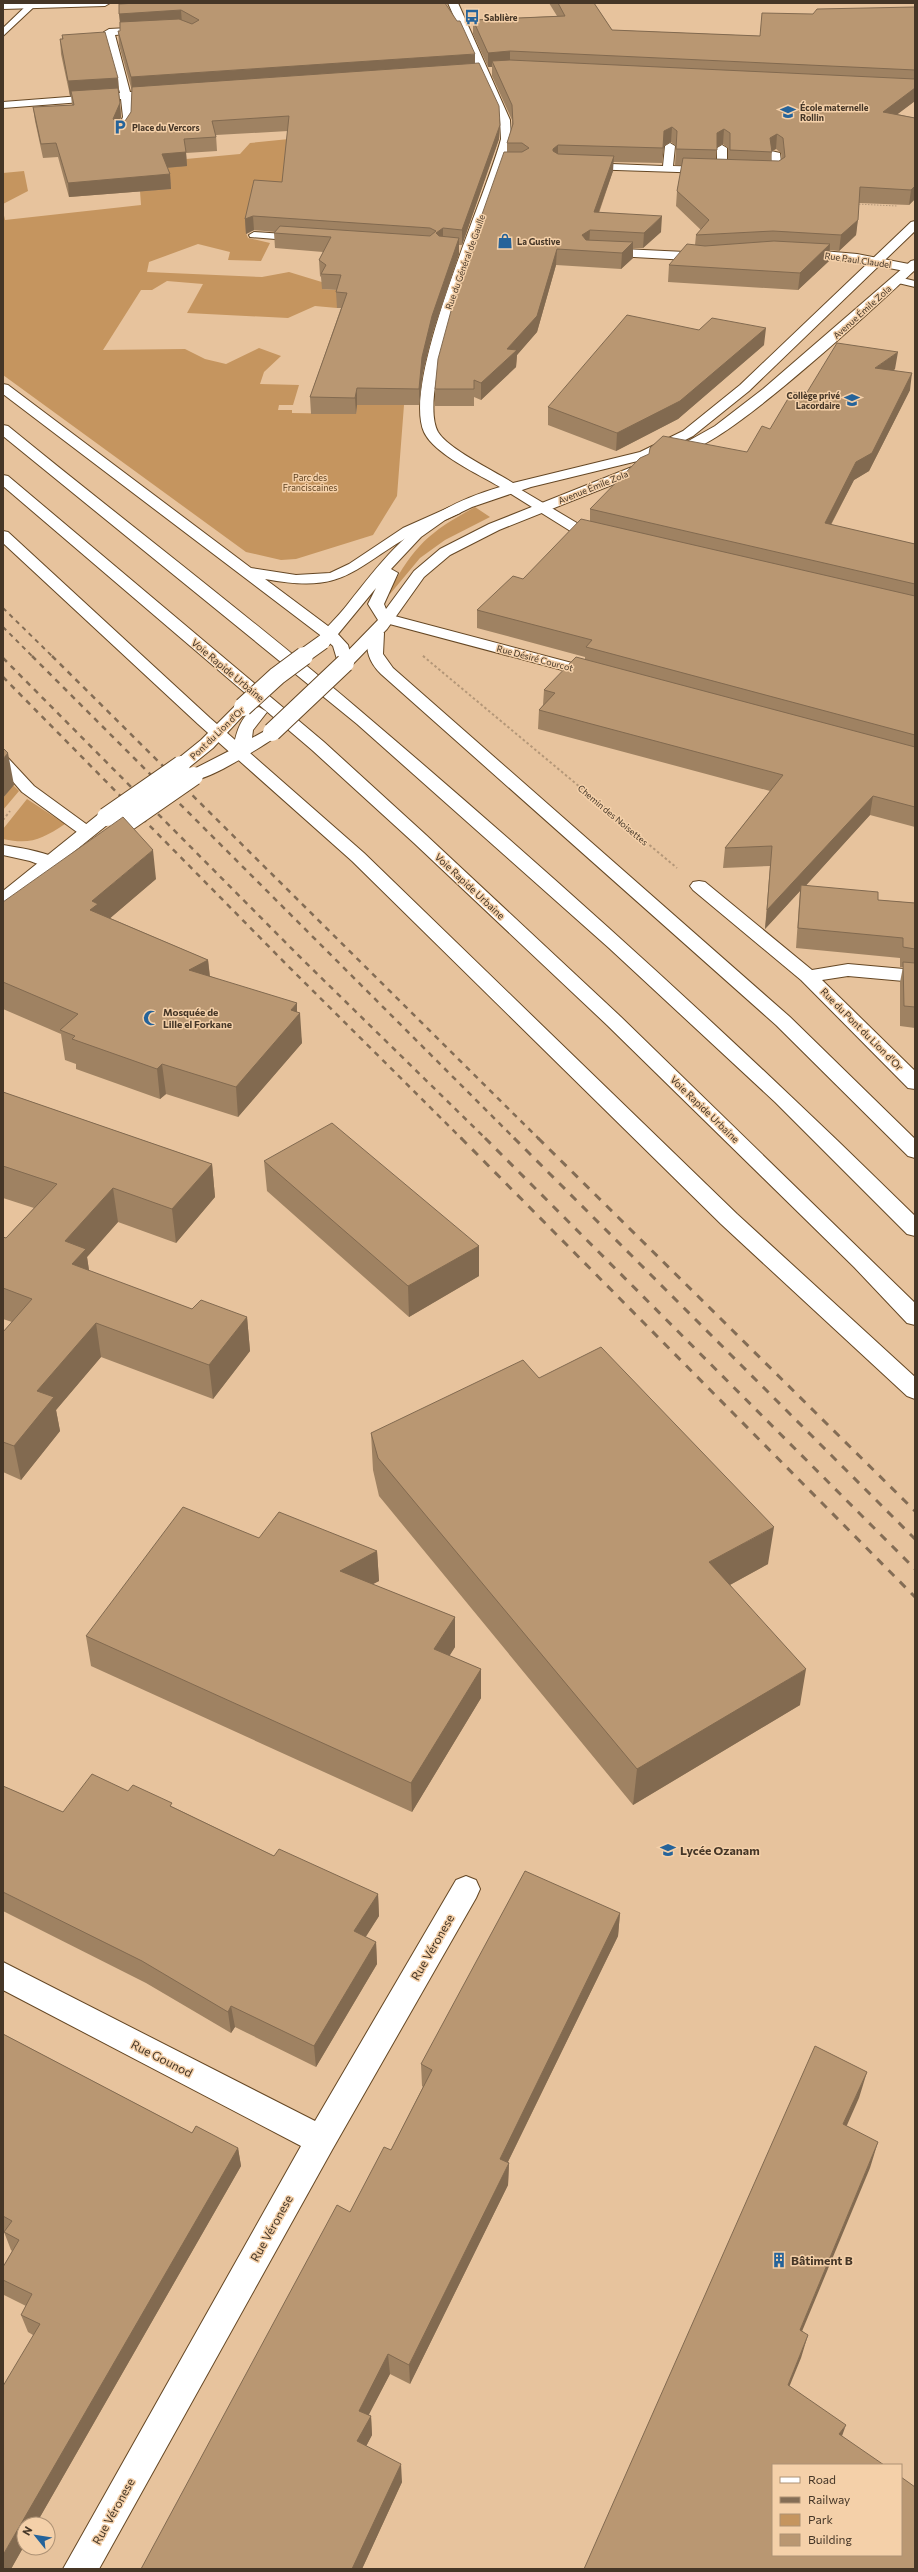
<svg xmlns="http://www.w3.org/2000/svg" width="918" height="2572" font-family="Commissioner,sans-serif">
	<rect width="100%" height="100%" fill="#e7c39d"/>
	<path fill="#c5955f" d="M289 139 402 158 246 233 248 238 270 243 261 261 228 260 230 252 198 244 149 262 147 272 262 277 289 272 325 283 322 289 426 296 337 308 315 306 288 318 187 313 203 284 167 281 152 290H141L103 350 185 349 205 359 226 364 259 348 281 356 264 372 260 384 299 385 293 405H279L278 410H292V413L356 414 357 405H404L397 496 373 535 296 559 281 560 246 552 3 375V211L5 220 141 205 140 191 171 189 167 168 186 159 240 154 250 143Z
		M24 171 28 191 3 204V173Z
		M475 507 490 517 445 540 420 558 390 594 389 591C416 544 428 533 475 507Z
		M13 785 19 791 3 810V798Z
		M27 799 65 824C42 839 31 845 3 839V829Z"/>
	<g fill="none" stroke-linecap="round" stroke-linejoin="round">
		<g stroke="#654724" stroke-width="2">
			<path id="lane" d="M29 3 36 5 3 36V28Z
				M670 143 675 146 673 166 708 167 713 170 708 173 586 169 581 166 586 163 663 166 665 146Z
				M722 145 727 148V171L722 174 717 171V148Z
				M771 151 780 153 782 172 777 175 756 173V169H772Z
				M254 232 300 235 305 238 300 241 250 237 249 235Z
				M898 277 915 281V287L894 282V278Z
				M3 756 8 758 34 786 93 829 95 832 93 835H81L22 792 3 770Z"/>
		</g>
		<g stroke="#654724" stroke-width="2">
			<path id="street" d="M148 27 151 28V32L115 35 130 92 161 90 166 93 161 96 131 98 133 117 125 135H117L116 133 123 117 121 99 3 108V102L120 93 104 32 109 29Z
				M602 248 706 253 712 257 706 261 598 255V249Z
				M800 249 857 254 914 265 915 269 910 272 857 262 796 256 794 253Z
				M513 485 582 526 605 534 607 537 600 541 572 532 508 492 506 489Z
				M387 614 602 671 604 674 596 679 382 622 379 619Z
				M3 845C19 848 59 853 68 867L65 871 59 872 30 861 3 855Z
				M699 881 705 882 812 970 848 964 915 970V982L848 976 822 980 915 1071V1089L908 1088 801 980 693 890 690 886 693 882Z
				M466 1876 476 1880 480 1889 476 1898 332 2150 99 2569H63L301 2146 3 1990V1962L315 2121 456 1880Z"/>
		</g>
		<g stroke="#654724" stroke-width="2">
			<path id="secondary" d="M3 3H110L105 6 3 9Z
				M448 3H458L510 120 511 139C497 195 413 387 438 432 448 449 496 472 513 483L640 452 683 431 740 385 911 222 915 221V231L749 391 693 436 650 458 531 487 472 507 445 520 421 537 391 569 398 573 384 604 386 609 414 571 440 549 489 524 637 465H647L649 468 647 471 499 530 450 555 424 577 387 629 351 666H339L337 663 339 660 378 620 368 604 376 588 329 645 323 647 315 642C324 629 337 618 347 605 395 544 422 510 500 487 480 475 434 454 424 432 401 380 485 200 501 139L500 120Z
				M915 260V270C885 298 714 458 683 450L681 447 683 444 715 426 763 389 911 261Z
				M243 702 251 707 213 748 187 769H175L173 765 175 761 201 740 237 704Z
				M259 707 267 712 253 730 252 738 272 727 280 732 278 736C261 746 206 784 188 780L185 776 188 772 233 749C236 734 241 712 259 707Z
				M106 812 112 813 115 817 112 821 9 904 3 905V891L100 813Z"/>
		</g>
		<g stroke="#654724" stroke-width="2">
			<path id="highway" d="M3 384 8 385 251 568 296 575 330 573 349 564 403 528 450 507 455 506 462 510 460 513C445 520 428 526 413 534 350 570 345 594 265 579L336 632 348 645 353 663 345 668 339 666 333 646 324 638 3 394Z
				M3 425 8 426C128 524 252 618 370 719 557 878 740 1044 915 1216V1236L907 1234 775 1102 609 948 357 724 3 436Z
				M3 475 8 476 324 742 426 835 621 1017 915 1303V1325L907 1323 854 1267 607 1025 414 843 312 750 3 486Z
				M3 531 8 532 210 718 364 853 737 1214 915 1377V1399L907 1396 721 1224 352 861 198 724 3 543Z
				M376 628 384 633 383 654 393 668 790 1017 915 1139V1158L908 1156 776 1025 381 674C369 662 365 650 368 633Z"/>
		</g>
		<path stroke="#b49778" stroke-width="1" stroke-dasharray="1.5 1.5" stroke-linecap="butt" d="M856 204 897 206"/>
		<path stroke="#b49778" stroke-width="1.5" stroke-dasharray="2 2" stroke-linecap="butt" d="M423 656 425 657"/>
		<path stroke="#b49778" stroke-width="2" stroke-dasharray="2.5 2.5" stroke-linecap="butt" d="M423 656 677 868
			M3 820 10 811"/>
		<use href="#lane" fill="#fff" fill-rule="evenodd"/>
		<use href="#street" fill="#fff" fill-rule="evenodd"/>
		<use href="#secondary" fill="#fff" fill-rule="evenodd"/>
		<use href="#highway" fill="#fff" fill-rule="evenodd"/>
		<path stroke="#846d55" stroke-width="2" stroke-dasharray="4.5 4.5" stroke-linecap="butt" d="M3 608 53 657
			M3 627 33 657"/>
		<path stroke="#846d55" stroke-width="2.5" stroke-dasharray="5.5 5.5" stroke-linecap="butt" d="M32 656 515 1139
			M52 656 539 1139
			M3 658 300 957 486 1139
			M3 677 284 962 462 1139"/>
		<path stroke="#846d55" stroke-width="3" stroke-dasharray="8 8" stroke-linecap="butt" d="M461 1138 915 1597
			M485 1138 915 1569
			M514 1138 915 1539
			M538 1138 915 1511"/>
		<g stroke="#654724" stroke-width="16" stroke-linecap="butt">
			<path id="secondary-bridge-far1" d="M302 657 323 642"/>
		</g>
		<g stroke="#654724" stroke-width="20" stroke-linecap="butt">
			<path id="secondary-bridge" d="M243 707 277 676 304 656
				M272 732 345 663
				M106 817 181 765
				M119 828 194 776"/>
		</g>
		<use href="#secondary-bridge-far1" stroke="#fff" stroke-width="14"/>
		<use href="#secondary-bridge" stroke="#fff" stroke-width="18"/>
	</g>
	<path fill="#9f8262" fill-rule="evenodd" d="M445 3 475 63 499 139 462 245H459V254L433 332 423 372 419 405H357L356 414H311L310 397 341 308H337L336 292 337 290 322 289 321 277 320 276 319 260 323 252 275 248 274 233 275 232 254 230 246 234 245 219 282 182 288 131 216 135 217 151 186 153 187 166 167 168 170 174 171 189 69 197 58 157 43 158 35 121 33 107 72 105 71 96H70L61 54 60 39H62V35L118 78 121 117 119 123H120L125 121 131 112 132 91 119 45 118 31H120L119 4Z
		M549 3H594L612 30 760 36 813 14 915 7V101L897 114 915 118V199L909 205 859 203 856 235 839 251 830 250 829 261 798 290 668 282 669 265 695 245 696 235 701 230 676 206 677 191 682 165H675L676 146 671 142 664 146 662 163 613 162V171L599 213 661 232 643 248H633V258L621 269 556 265 537 332 517 355 516 367 481 400 474 397V406H435V389L507 152V143L512 127V120L492 76V67H488L473 34V20L557 16ZM723 144 728 148V160L716 159 717 147ZM776 149 781 153 782 159 779 161H771L772 151Z
		M764 345 678 419 616 451 548 425V407Z
		M895 369 893 371 910 390 869 471 854 480 831 525 915 544V827L870 815 806 885 878 900 915 903V1028L900 1026V982L903 967H900V958L796 948 799 904 800 891 765 929 770 866 723 868 725 848 770 791 538 729 539 710 543 705 544 690 585 659V657L477 628V610L523 579 590 521V509L747 452 806 394Z
		M156 879 110 918 208 960 210 976 297 1012 302 1043 238 1117 166 1094 160 1099 76 1069V1064L65 1060 61 1034 3 1009V902Z
		M3 1092 212 1164 215 1197 176 1243 118 1222 87 1257 89 1271 192 1309 247 1317 250 1351 213 1399 101 1357 56 1410 60 1431 21 1480 3 1472V1332L12 1322 3 1319V1237L6 1238 34 1208 3 1198Z
		M264 1161 479 1246V1276L409 1317 267 1191Z
		M539 1378 768 1564 730 1585 800 1705 633 1805 379 1496 373 1470 371 1433Z
		M377 1551 379 1581 372 1584 455 1617V1647L449 1656 481 1669V1698L412 1812 91 1666 86 1636Z
		M3 1786 63 1812 128 1791 173 1807 274 1856 378 1894 379 1916 365 1937 376 1942 377 1964 316 2067 235 2027 231 2033 146 1983 3 1911Z
		M620 1913 618 1936 508 2162 509 2163 508 2185 410 2384 390 2374 368 2415 371 2416 372 2435 366 2446 402 2482 362 2569H141L350 2212 391 2150 423 2087 422 2086 421 2064Z
		M3 2034 192 2133 238 2148 241 2166 36 2524H24V2546L11 2569 33 2335 28 2332 21 2315 26 2306 4 2295 3 2293V2267L12 2251 11 2250 4 2232 3 2231Z"/>
	<path fill="#826a50" d="M181 10 182 24 121 28 119 14Z
		M510 51V66L492 61V67H488V53Z
		M475 54V68L132 91 131 77Z
		M118 78 119 93 71 91V96H70L68 81Z
		M915 88V101L882 126 883 112Z
		M120 103 121 117 115 133 113 119Z
		M500 125 499 139 462 245V230Z
		M672 127 671 142 664 146 662 163 664 131Z
		M724 129 723 144 716 148 717 133Z
		M777 134 776 149 770 152V138Z
		M558 145V160L552 164 553 149Z
		M186 152 187 166 163 168 162 154Z
		M614 156 613 171 593 228 594 212Z
		M170 174 171 189 69 197 68 183Z
		M915 186V199L909 205 911 190Z
		M253 216 254 230 246 234 245 219Z
		M662 216 661 232 643 248 644 233Z
		M858 220 856 235 839 251 841 235Z
		M443 228V244L436 233Z
		M590 230 589 246 582 251V235Z
		M459 238V254L433 332 423 372 419 405V389L422 357 432 316Z
		M633 242V258L621 269 622 253Z
		M830 244 829 261 798 290 800 273Z
		M557 249 556 265 537 332 517 355 516 367 481 400V383L507 349Z
		M766 328 764 345 678 419 616 451 617 433Z
		M898 352 895 369 872 385 875 368Z
		M912 373 910 390 869 471 854 480 822 541 825 523 856 462Z
		M357 388V405L356 414 355 398Z
		M8 753 14 785 3 798V759Z
		M873 796 870 815 801 891V885L800 891 765 929 767 910Z
		M153 850 156 879 101 926 90 910 92 901Z
		M208 960 211 989 189 970Z
		M297 1003V1016L300 1013 302 1043 238 1117 236 1087 291 1010Z
		M162 1064 166 1094 160 1099 157 1069Z
		M212 1164 215 1197 176 1243 172 1209Z
		M113 1188 118 1222 87 1257 91 1283 78 1298 65 1241Z
		M479 1246V1276L409 1317 408 1286Z
		M247 1317 250 1351 213 1399 209 1365Z
		M96 1323 101 1357 56 1410 60 1431 21 1480 14 1446 37 1391Z
		M774 1527 768 1564 704 1599 709 1562Z
		M377 1551 379 1581 341 1601 340 1571Z
		M455 1617V1647L435 1679 434 1649Z
		M481 1669V1698L412 1812 411 1783Z
		M806 1669 800 1705 633 1805 637 1769Z
		M378 1894 379 1916 355 1954 354 1931Z
		M620 1913 618 1936 499 2180 500 2159Z
		M376 1942 377 1964 316 2067 314 2046Z
		M231 2006 235 2027 231 2033 228 2012Z
		M867 2072 859 2098 836 2150 843 2124Z
		M878 2142 870 2168 793 2353 800 2330Z
		M238 2148 241 2166 36 2524H24V2546L11 2569H3V2555Z
		M509 2163 508 2185 410 2384 409 2365Z
		M808 2335 801 2358 781 2407 788 2385Z
		M388 2354 390 2374 361 2430 359 2411Z
		M371 2416 372 2435 359 2460 357 2441Z
		M846 2425 838 2447 839 2434Z
		M401 2464 402 2482 362 2569H352Z"/>
	<path fill="#b99772" stroke="#826a50" d="M137 3H445L457 21H460L475 54 131 77 118 31H120V22L179 19 192 24 199 20 181 10 119 14V4Z
		M558 3H594L612 30 760 36 762 13 813 14 817 9 915 7V70L510 51 488 53 473 20 565 16Z
		M105 32 118 78 68 81 60 39H63L62 35Z
		M510 60 915 79V88L883 112 915 118V186L911 190 860 187 858 220 841 235 773 231 696 235 709 220 677 191 683 158 779 161 785 157 783 138 777 134 770 138 772 152 730 150V133L724 129 717 133V150L676 149 677 131 672 127 664 131 663 148 558 145 553 149V151L558 154 614 156 594 212 662 216 644 233 590 230 582 235 586 240 633 242 622 253 557 249 537 316 507 349 517 350 481 383 474 380V389H435L438 359 461 274 504 152H522L529 148 522 143H507L513 124 512 105 492 61Z
		M479 63 499 106 500 125 462 230 443 228 436 233 439 236 459 238 432 316 422 357 419 389 357 388 355 398 310 397 347 293 336 292 341 275 321 274 326 265 319 260 331 237 274 233 280 226 430 236 436 231 430 228 253 216 245 219 254 180 282 182 289 116 212 121 216 137 184 139 186 152 162 154 170 174 68 183 56 143 41 144 33 107 74 105 71 91 118 88 120 103 113 119 120 123 125 121 131 112 132 87Z
		M774 241 830 244 800 273 669 265 687 244 705 246Z
		M627 315 699 330 712 318 766 328 680 401 617 433 548 407Z
		M837 343 898 352 875 368 912 373 872 453 856 462 825 523 915 544V584L590 509 640 458 649 454 650 448 663 436 747 452 762 426 770 429 792 392 806 394Z
		M581 519 915 596V735L586 647 592 640 477 610 513 576 523 579Z
		M576 657 915 747V807L873 796 767 910 772 846 725 848 783 775 539 710 555 693 544 690Z
		M3 748 8 753 3 759Z
		M123 817 153 850 92 901 98 904 90 910 208 960 189 970 297 1003 291 1010 300 1013 236 1087 162 1064 157 1069 72 1039 75 1036 60 1030 78 1014 3 982V902Z
		M801 885 878 892V900L915 903V949L903 947V938L798 928Z
		M903 962 915 963V1007L904 1006Z
		M3 1092 212 1164 172 1209 113 1188 65 1241 86 1249 72 1264 192 1309 201 1300 247 1317 209 1365 96 1323 37 1391 54 1397 14 1446 3 1442V1332L32 1299 3 1288V1237L6 1238 57 1184 3 1166Z
		M332 1123 479 1246 408 1286 264 1161Z
		M601 1347 774 1527 709 1562 806 1669 637 1769 378 1458 371 1433 523 1360 539 1378Z
		M183 1507 259 1538 279 1512 377 1551 340 1571 455 1617 434 1649 481 1669 411 1783 86 1636Z
		M92 1774 128 1791 133 1785 172 1803 170 1806 274 1856 279 1849 378 1894 354 1931 376 1942 314 2046 231 2006 228 2012 142 1961 3 1892V1786L63 1812Z
		M525 1871 620 1913 500 2159 509 2163 409 2365 388 2354 359 2411 371 2416 357 2441 401 2464 352 2569H141L337 2205 350 2212 384 2147 391 2150 432 2070 421 2064Z
		M3 2034 192 2133 196 2126 238 2148 3 2555V2386L40 2324 21 2315 32 2294 3 2280V2267L19 2240 4 2232 12 2221 3 2216Z
		M815 2046 867 2072 843 2124 878 2142 800 2330 808 2335 788 2385 846 2425 839 2434 884 2465H773V2555H901V2477L915 2487V2569H584Z"/>
	<defs>
		<g id="bus-bare" transform="scale(1.2)"><path d="M-5-6H5V4H4V6H2V4H-2V6H-4V4H-5ZM-3.5-4V0h7V-4ZM-3.5 1.2v1.5H-2V1.2ZM2 1.2v1.5H3.5V1.2Z" fill="#25639a" stroke="#f4d0a9" stroke-width="2.5" paint-order="stroke"/></g>
		<g id="school-bare" transform="scale(1.2)"><path d="M0-5L7-2L0 1L-7-2ZM-4 1L0 2.5L4 1V4Q0 6-4 4Z" fill="#25639a" stroke="#f4d0a9" stroke-width="2.5" paint-order="stroke"/></g>
		<g id="parking-bare" transform="scale(1.2)"><path d="M-3.5-5.5H1a3.5 3.5 0 0 1 0 7H-1V5.5H-3.5ZM-1-3.4V-.6H.8a1.4 1.4 0 0 0 0-2.8Z" fill="#25639a" stroke="#f4d0a9" stroke-width="2.5" paint-order="stroke"/></g>
		<g id="shop-bare" transform="scale(1.2)"><path d="M-5-2.5h2.3a2.7 3.5 0 0 1 5.4 0H5L5.5 6h-11ZM-1.5-2.5h3a1.5 2.3 0 0 0-3 0Z" fill="#25639a" stroke="#f4d0a9" stroke-width="2.5" paint-order="stroke"/></g>
		<g id="mosque-bare" transform="scale(1.2)"><path d="M3.5-4.9A6 6 0 1 0 3.5 4.9A5 5 0 1 1 3.5-4.9Z" fill="#25639a" stroke="#f4d0a9" stroke-width="2.5" paint-order="stroke"/></g>
		<g id="building-bare" transform="scale(1.2)"><path d="M-4-6H4V6H1V3H-1V6H-4ZM-2.5-4.3h1.7v1.8h-1.7ZM.8-4.3h1.7v1.8H.8ZM-2.5-1h1.7V.8h-1.7ZM.8-1h1.7V.8H.8Z" fill="#25639a" stroke="#f4d0a9" stroke-width="2.5" paint-order="stroke"/></g>
	</defs>
	<g fill-rule="evenodd">
		<use href="#bus-bare" x="472" y="17"/>
		<use href="#school-bare" x="788" y="112"/>
		<use href="#parking-bare" x="120" y="127"/>
		<use href="#shop-bare" x="505" y="241"/>
		<use href="#school-bare" x="852" y="400"/>
		<use href="#mosque-bare" x="151" y="1018"/>
		<use href="#school-bare" x="668" y="1850"/>
		<use href="#building-bare" x="779" y="2260"/>
	</g>
	<g text-anchor="middle" dominant-baseline="central" stroke-width="3" stroke-linejoin="round" paint-order="stroke">
		<g font-size="9" font-weight="bold" fill="#453627" stroke="#f4d0a9" text-anchor="start">
			<text x="484" y="17">Sablière</text>
			<text x="800" y="107">École maternelle<tspan x="800" dy="10">Rollin</tspan></text>
			<text x="132" y="127">Place du Vercors</text>
			<text x="517" y="241">La Gustive</text>
			<text x="840" y="395" text-anchor="end">Collège privé<tspan x="840" dy="10">Lacordaire</tspan></text>
		</g>
		<g font-size="9" fill="#453627" stroke="#f4d0a9">
			<text transform="translate(858 260) rotate(8)">Rue Paul Claudel</text>
			<text transform="translate(465 262) rotate(-70)">Rue du Général de Gaulle</text>
			<text transform="translate(862 312) rotate(-42)">Avenue Émile Zola</text>
			<text transform="translate(593 487) rotate(-22)">Avenue Émile Zola</text>
			<text transform="translate(535 658) rotate(15)">Rue Désiré Courcot</text>
			<text transform="translate(217 733) rotate(-44)">Pont du Lion d'Or</text>
			<text transform="translate(613 815) rotate(40)">Chemin des Noisettes</text>
		</g>
		<g font-size="9" fill="#5e411f" stroke="#f4d0a9">
			<text x="310" y="477">Parc des<tspan x="310" dy="10">Franciscaines</tspan></text>
		</g>
		<g font-size="10" fill="#453627" stroke="#f4d0a9">
			<text transform="translate(228 670) rotate(40)">Voie Rapide Urbaine</text>
			<text transform="translate(470 886) rotate(43)">Voie Rapide Urbaine</text>
			<text transform="translate(862 1029) rotate(45)">Rue du Pont du Lion d'Or</text>
			<text transform="translate(705 1109) rotate(44)">Voie Rapide Urbaine</text>
		</g>
		<g font-size="10" font-weight="bold" fill="#453627" stroke="#f4d0a9" text-anchor="start">
			<text x="163" y="1012">Mosquée de<tspan x="163" dy="12">Lille el Forkane</tspan></text>
		</g>
		<g font-size="12" font-weight="bold" fill="#453627" stroke="#f4d0a9" text-anchor="start">
			<text x="680" y="1850">Lycée Ozanam</text>
			<text x="791" y="2260">Bâtiment B</text>
		</g>
		<g font-size="12" fill="#453627" stroke="#f4d0a9">
			<text transform="translate(432 1947) rotate(-60)">Rue Véronese</text>
			<text transform="translate(162 2058) rotate(27)">Rue Gounod</text>
			<text transform="translate(271 2228) rotate(-61)">Rue Véronese</text>
			<text transform="translate(113 2511) rotate(-61)">Rue Véronese</text>
		</g>
	</g>
	<rect width="918" height="2572" fill="none" stroke="#453627" stroke-width="8"/>
	<rect x="772" y="2464" width="130" height="92" fill="#f4d0a9" stroke="#ae9275"/>
	<rect x="780" y="2477" width="20" height="6" fill="#ffffff" stroke="#ae9275"/>
	<text x="808" y="2484" font-size="12" fill="#453627">Road</text>
	<rect x="780" y="2497" width="20" height="6" fill="#846d55" stroke="#ae9275"/>
	<text x="808" y="2504" font-size="12" fill="#453627">Railway</text>
	<rect x="780" y="2514" width="20" height="12" fill="#c5955f" stroke="#ae9275"/>
	<text x="808" y="2524" font-size="12" fill="#453627">Park</text>
	<rect x="780" y="2534" width="20" height="12" fill="#b99772" stroke="#ae9275"/>
	<text x="808" y="2544" font-size="12" fill="#453627">Building</text>
	<g transform="translate(36 2536) rotate(300)"><circle r="19" fill="#f4d0a9" stroke="#ae9275"/>
	<path d="M0-3L7 15L0 10L-7 15Z" fill="#25639a"/>
	<text y="-6" font-size="11" font-weight="bold" text-anchor="middle" fill="#453627">N</text>
	</g>
</svg>
